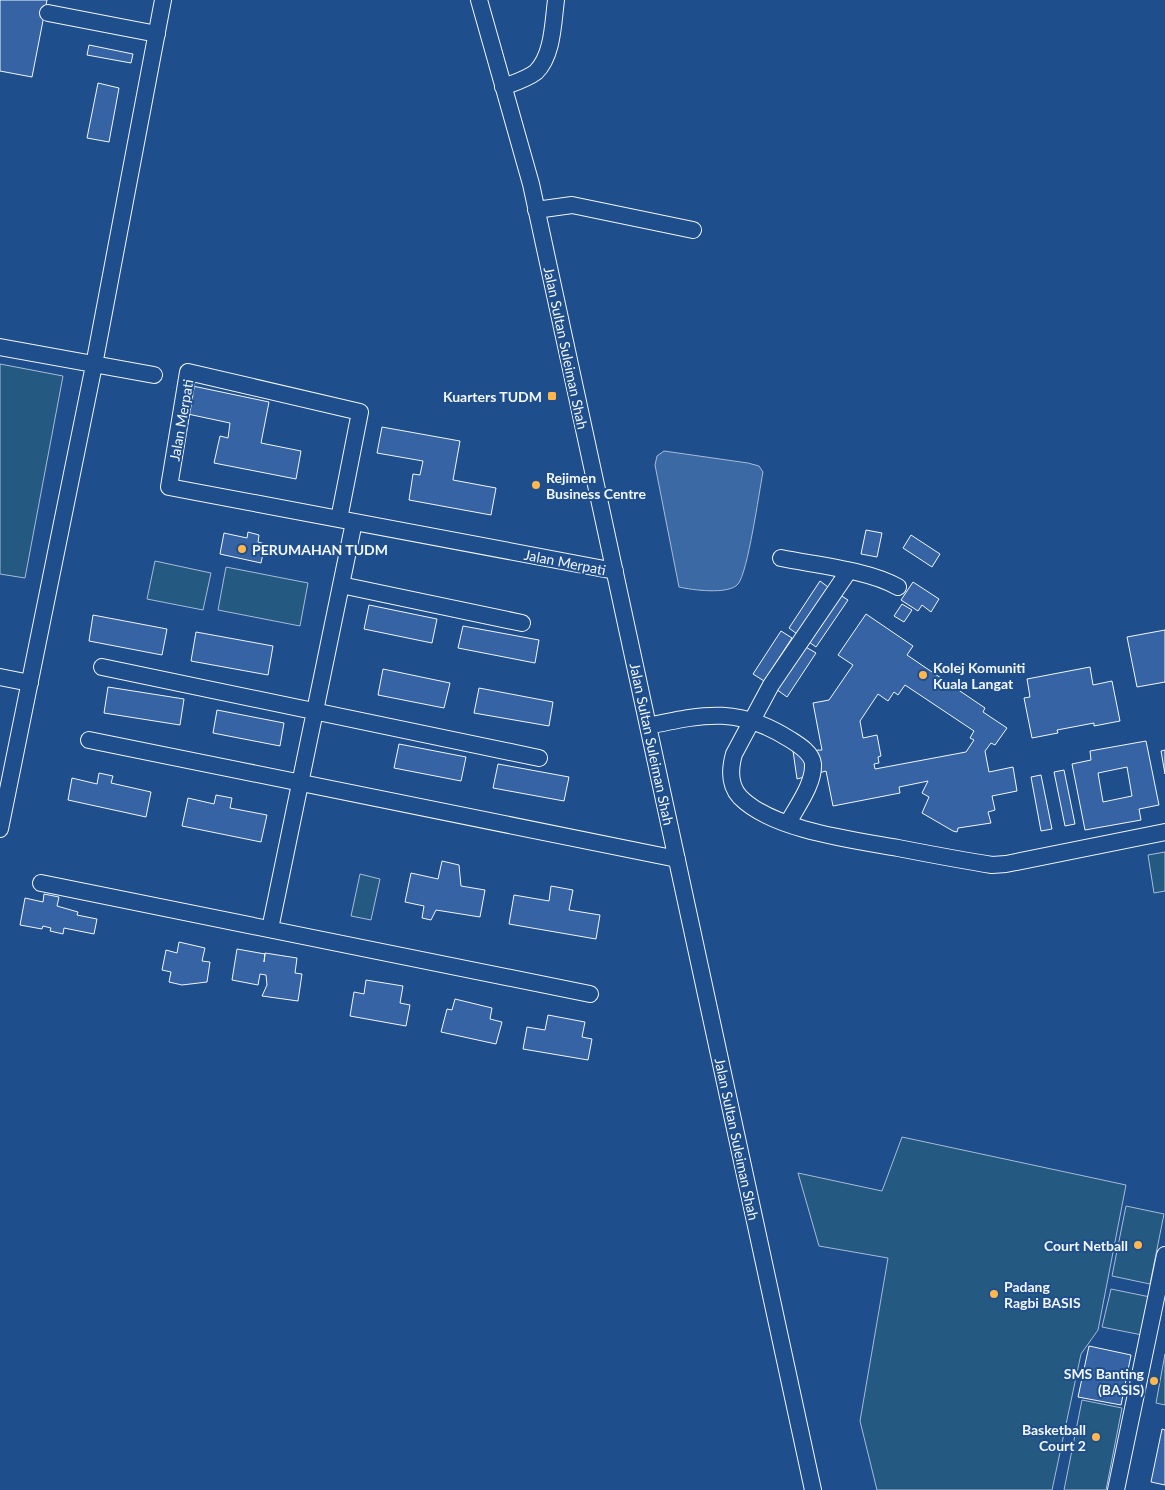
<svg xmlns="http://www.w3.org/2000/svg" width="1165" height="1490" font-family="Lato,sans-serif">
	<rect width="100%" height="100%" fill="#1f4e8c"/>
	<path fill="#245a82" stroke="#a8bbd7" d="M0 364 63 376 25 578 0 574Z
		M155 561 211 573 203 610 147 599Z
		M226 567 308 583 300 626 218 610Z
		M1165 852V891L1154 893 1148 855Z
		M360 874 380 879 371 920 351 916Z
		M902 1137 1126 1185 1098 1330 1081 1354 1052 1490H877L860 1421 888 1258 819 1246 798 1173 882 1191Z
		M1126 1206 1164 1214 1150 1284 1112 1276Z
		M1111 1289 1150 1297 1142 1335 1102 1327Z
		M1165 1354V1405L1156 1403Z
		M1082 1400 1122 1408 1106 1490H1064Z"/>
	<path fill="#3b69a3" stroke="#a8bbd7" d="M664 451 748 463 759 466 763 472C759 492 748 572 738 584 729 595 692 590 679 587L655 465 657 456Z"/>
	<path fill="#3563a3" stroke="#f2f6ff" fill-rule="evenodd" d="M0 0H47L32 77 0 71Z
		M89 45 133 54 131 63 87 55Z
		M98 83 119 88 109 142 87 138Z
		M188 385 269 402 261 443 301 451 296 479 214 463 220 436 228 438 230 423 183 413Z
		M382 427 460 441 453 480 496 488 491 515 409 500 413 474 420 475 423 461 377 453Z
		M866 530 882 533 877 557 861 554Z
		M248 532 259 535 258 542 265 544 261 563 220 554 224 533 247 538Z
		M911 535 940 554 932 567 903 548Z
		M820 581 828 587 797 634 789 628Z
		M913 582 939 599 931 612 922 605 918 611 901 600Z
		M840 595 848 600 816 647 809 642Z
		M902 604 912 610 904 622 894 616Z
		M369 605 437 619 432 643 364 629Z
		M866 614 913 646 907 655 985 708 983 712 1007 728 995 745 991 743 985 751 989 772 1013 767 1017 791 992 796 995 810 988 812 991 823 958 828 957 832 953 831 922 813 929 797 922 793 928 781 899 787 900 793 833 806 826 771 797 779 793 751 822 750 813 703 829 700 853 665 838 655ZM905 685 974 731 970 738 974 740 966 752 875 769 874 764 879 763 878 757 881 756 877 735 863 738 860 721 878 694 888 701 894 692 898 695Z
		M93 615 167 629 162 655 89 641Z
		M463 626 539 640 535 663 458 648Z
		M1165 630V682L1137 687 1127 637Z
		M781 631 792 638 764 681 753 674Z
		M196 632 273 646 268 675 191 661Z
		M804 646 816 653 787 697 776 689Z
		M1090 667 1093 685 1112 681 1120 721 1094 726V723L1057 730 1058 733 1032 738 1024 698 1030 697 1027 679Z
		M383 669 450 683 444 708 378 695Z
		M108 687 184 699 180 725 104 713Z
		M479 688 553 702 549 726 474 713Z
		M217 710 284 723 280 746 213 733Z
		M1146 741 1159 805 1139 809 1141 820 1085 830 1072 764 1091 760 1090 751ZM1127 767 1132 796 1103 802 1098 773Z
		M399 744 466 757 461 781 394 768Z
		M1165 750V774L1161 751Z
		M498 764 569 777 564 801 493 788Z
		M1064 770 1075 824 1065 826 1054 772Z
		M99 773 113 776 111 783 151 792 146 817 68 800 72 778 97 784Z
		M1041 775 1052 829 1041 831 1031 777Z
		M216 795 232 798 230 808 267 815 261 842 182 826 188 798 214 804Z
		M442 861 459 865 461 886 485 890 480 917 436 910 431 920 422 918 424 906 405 902 411 873 438 879Z
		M551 886 573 890 569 910 600 915 596 939 509 924 514 895 549 901Z
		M44 894 59 897 57 906 78 912 77 915 97 919 94 934 64 928 63 934 50 931 51 928 43 926 42 929 20 925 25 898 43 902Z
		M179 942 205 948 202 961 210 962 207 982 182 985 169 982 171 972 162 970 166 950 177 953Z
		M237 949 265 954 264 962 265 953 297 958 295 973 302 974 298 1001 262 996 267 985 266 975 260 974 258 985 232 980Z
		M366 980 403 986 400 1003 410 1005 406 1026 350 1016 354 992 364 994Z
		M455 999 492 1008 490 1019 502 1022 496 1044 441 1032 447 1009 452 1010Z
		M548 1015 585 1022 582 1037 592 1039 588 1060 523 1049 527 1027 545 1030Z
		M1089 1346 1131 1355 1121 1405 1078 1397Z
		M1162 1429 1165 1430V1485L1151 1482Z"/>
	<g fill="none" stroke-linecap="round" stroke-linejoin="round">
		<g stroke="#f2f6ff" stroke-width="18">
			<path id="minor" d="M479 0 531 184 813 1490
				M48 13 157 34
				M503 87C514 83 527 79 536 72 553 55 553 23 556 0
				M536 210 572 205 693 230
				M0 347 154 375
				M339 519 360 412 188 372 169 487 615 571
				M781 558C815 565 869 570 898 587
				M848 572 771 685 734 754C730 768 729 785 740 797 772 830 853 840 898 848 929 854 960 860 992 865L1006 864 1165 832
				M341 585 522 623
				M102 667 539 758
				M0 677 30 683
				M648 726C705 714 738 706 791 740 799 745 812 753 813 764 814 784 797 806 788 823
				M89 740 677 859
				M0 829 94 365 163 0
				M41 883 590 994
				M270 929 354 522
				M1116 1490 1165 1255"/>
		</g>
		<use href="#minor" stroke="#1f4e8c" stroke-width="16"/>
	</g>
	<g fill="#ffb74d" stroke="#1f4e8c" stroke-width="2">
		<rect x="547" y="391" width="10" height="10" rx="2.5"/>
		<circle cx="536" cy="485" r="5"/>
		<circle cx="242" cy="549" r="5"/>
		<circle cx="923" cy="675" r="5"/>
		<circle cx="1138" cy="1245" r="5"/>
		<circle cx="994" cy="1294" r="5"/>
		<circle cx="1154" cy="1381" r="5"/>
		<circle cx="1096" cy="1437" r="5"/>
	</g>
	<g text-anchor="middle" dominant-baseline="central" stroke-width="4" stroke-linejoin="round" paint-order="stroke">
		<g font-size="14" fill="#f2f6ff" stroke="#1f4e8c">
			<text transform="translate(566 348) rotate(78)">Jalan Sultan Suleiman Shah</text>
			<text transform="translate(181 420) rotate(-80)">Jalan Merpati</text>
			<text transform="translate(565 562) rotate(11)">Jalan Merpati</text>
			<text transform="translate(652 744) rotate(78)">Jalan Sultan Suleiman Shah</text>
			<text transform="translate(737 1139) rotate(78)">Jalan Sultan Suleiman Shah</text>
		</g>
		<g font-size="14" font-weight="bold" fill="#f2f6ff" stroke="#1f4e8c" text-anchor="end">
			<text x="542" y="396">Kuarters TUDM</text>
			<text x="546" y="477" text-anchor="start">Rejimen<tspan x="546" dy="16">Business Centre</tspan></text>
			<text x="252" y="549" text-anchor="start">PERUMAHAN TUDM</text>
			<text x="933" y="667" text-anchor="start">Kolej Komuniti<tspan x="933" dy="16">Kuala Langat</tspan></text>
			<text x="1128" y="1245">Court Netball</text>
			<text x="1004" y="1286" text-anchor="start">Padang<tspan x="1004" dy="16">Ragbi BASIS</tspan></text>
			<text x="1144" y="1373">SMS Banting<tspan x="1144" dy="16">(BASIS)</tspan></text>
			<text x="1086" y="1429">Basketball<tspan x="1086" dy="16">Court 2</tspan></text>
		</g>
	</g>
</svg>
